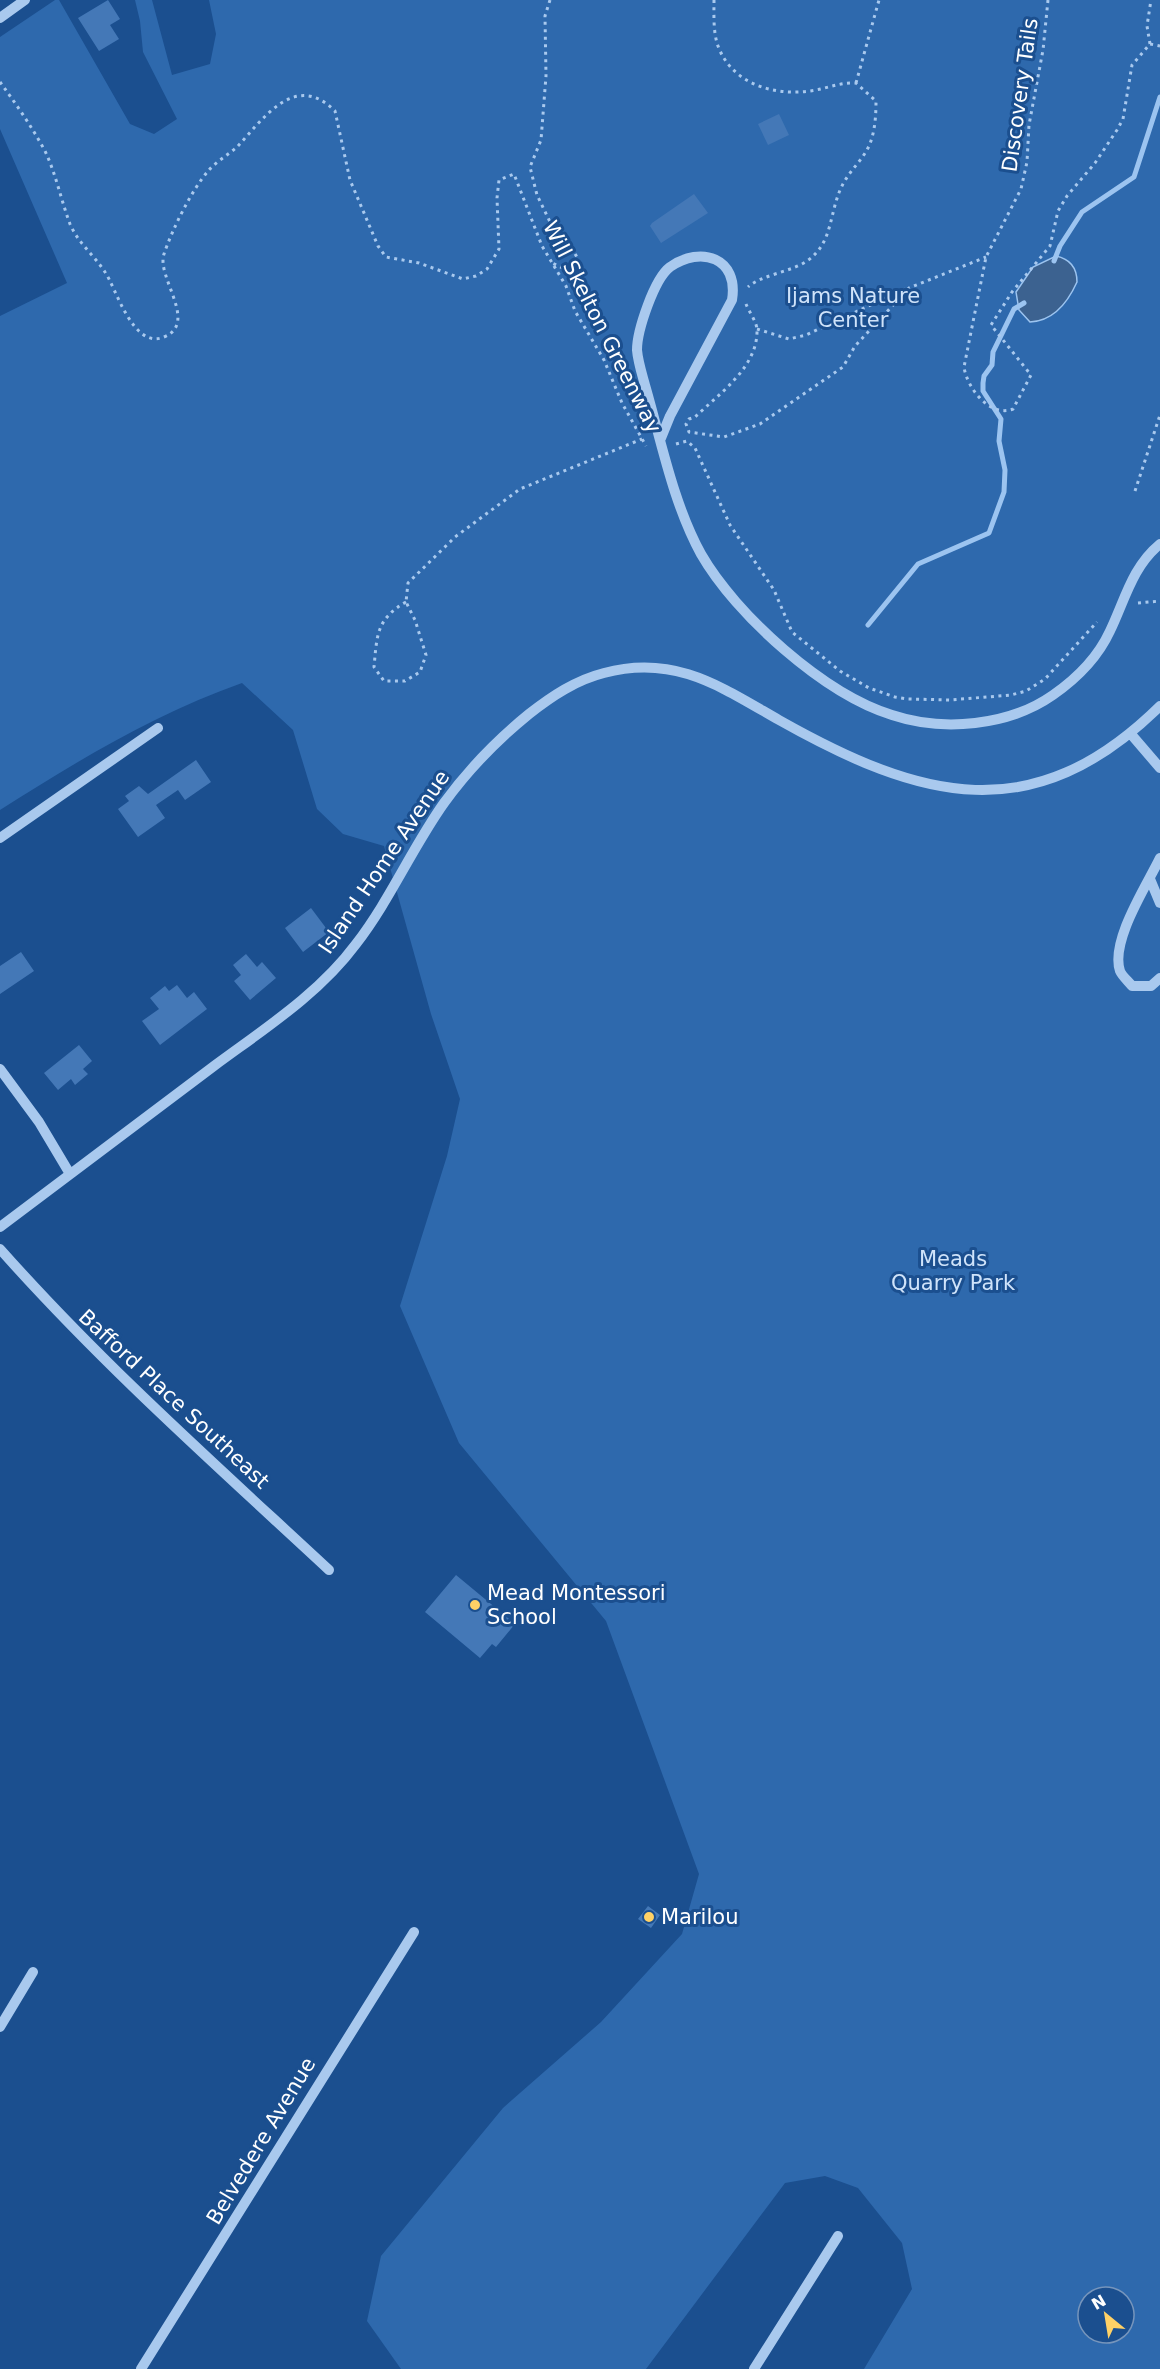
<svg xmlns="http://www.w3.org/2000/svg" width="1160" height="2369" font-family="'DejaVu Sans',sans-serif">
	<rect width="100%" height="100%" fill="#1b4f8f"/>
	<path fill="#2e69ad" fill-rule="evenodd" d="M55 0H59L130 124 154 134 177 119 143 52 140 21 135 0H152L172 75 210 64 216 34 209 0H1160V2369H864L912 2289 902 2243 858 2188 825 2176 785 2183 646 2369H401L367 2321 381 2256 503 2108 601 2022 682 1934 699 1874 606 1621 459 1443 400 1306 447 1156 460 1099 431 1014 384 846 343 834 317 809 293 730 242 683C155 714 77 761 0 810V316L67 283 0 129V37ZM1088 2297H1124V2333H1088Z"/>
	<path fill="#3c6290" stroke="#9cc4f0" stroke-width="1.5" d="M1056 256C1070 259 1077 268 1077 282 1068 302 1053 321 1030 322L1019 310 1016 292 1033 267Z"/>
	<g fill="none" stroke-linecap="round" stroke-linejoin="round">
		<path stroke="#9cc4f0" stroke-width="5" d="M1054 261 1060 246 1082 212 1134 177 1160 97
			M868 625 918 564 989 533 1004 492 1005 470 999 441 1001 419 983 391V383L984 376 992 365 993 352 1014 309 1024 303"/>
	</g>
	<path fill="#4478b7" d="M108 0 120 19 110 25 119 39 99 51 78 18Z
		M779 114 789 135 768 145 758 124Z
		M694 194 708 213 661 243 650 226 652 223Z
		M196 760 211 782 185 800 178 790 156 805 165 818 138 837 118 809 129 801 125 796 139 786 148 794Z
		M311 908 329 932 303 952 285 928Z
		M21 952 34 971 0 994V966Z
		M246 954 257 967 262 962 276 978 250 1000 234 981 241 975 233 965Z
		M177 985 187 998 194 992 207 1009 160 1045 142 1021 159 1009 150 998 165 986 169 991Z
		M79 1045 92 1061 83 1069 88 1074 75 1085 71 1079 58 1090 44 1073Z
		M456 1575 515 1624 496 1647 492 1644 480 1658 425 1612Z
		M648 1906 660 1915 651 1928 638 1919Z"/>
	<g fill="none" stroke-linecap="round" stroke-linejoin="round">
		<path stroke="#a9c9ee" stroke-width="3" stroke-dasharray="3 4.5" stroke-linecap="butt" d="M550 0 545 16 546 76 541 140 530 167 537 195 551 224 567 240 578 259 576 269 569 271 552 263
			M714 0C714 15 713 32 718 46 732 84 774 96 810 91 826 89 840 82 856 83L876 101C876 116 875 132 869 146 862 161 848 172 841 188 829 214 833 243 807 261 791 272 761 275 748 287
			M1048 0 1043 50 1029 125 1027 162 1021 189 986 257 964 367C967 388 990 418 1013 409L1031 375 991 325 1012 292 1050 246 1058 211 1067 196 1095 163 1117 130 1123 119 1132 65 1150 44 1160 46
			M1150 44 1147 26 1151 0
			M0 82C16 104 32 127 45 151 56 174 61 200 70 224 78 243 94 255 105 272 116 288 133 350 164 337 199 323 156 277 164 254 172 230 192 189 209 170 217 161 228 155 237 147 264 118 295 71 335 111L350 180 378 246 386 257 419 263 463 279 476 276 487 269 499 249 497 198 499 180 514 174 542 246 566 286 575 311 604 360 622 403 646 446
			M856 83 879 0
			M746 304C749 312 757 322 757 330 758 367 719 394 695 417L689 419 686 424 689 432 724 437 760 424 843 367 855 346 909 288 986 257
			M757 329 789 339 806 335 905 289
			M676 444 687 441 695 448 730 525 774 590 792 632 840 671 869 688 895 697 908 699 950 700 1011 695 1026 691 1045 679 1097 622
			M1135 491 1160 415
			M406 602C376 619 377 636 374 667L384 681H405L420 672 426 655 415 620 406 602 408 583 455 537 520 489 642 439
			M1138 603 1160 601"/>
		<path stroke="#a9c9ee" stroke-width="10" d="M0 18 25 0
			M661 438 670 416 732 300C739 258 701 245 670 267 654 279 637 331 637 350 638 362 642 374 645 385 661 440 673 503 701 554 736 615 824 694 892 715 943 732 1009 726 1053 695 1076 679 1098 657 1110 631 1125 600 1132 567 1160 544
			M1130 733 1160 768
			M0 838 158 728
			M1160 858C1147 885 1110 941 1120 971 1122 976 1129 982 1132 986H1151L1160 978
			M1150 879 1160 903
			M0 1069 39 1122 70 1174
			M0 1227C71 1173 143 1120 214 1066 264 1029 319 994 356 944 390 900 412 848 444 803 468 770 497 740 529 714 552 696 576 680 604 673 675 654 721 687 779 720 921 800 1033 831 1160 706
			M0 1249C102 1364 216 1465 329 1570
			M0 2027 33 1972
			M141 2369 414 1932
			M754 2369 838 2236"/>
	</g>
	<g fill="#ffd166" stroke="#1b4f8f" stroke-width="2">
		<circle cx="475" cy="1605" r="6"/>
		<circle cx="649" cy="1917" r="6"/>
	</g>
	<g text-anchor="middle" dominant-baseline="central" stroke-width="6" stroke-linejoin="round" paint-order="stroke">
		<g font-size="21" fill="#fff" stroke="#1b4f8f">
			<text transform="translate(1020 95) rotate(-82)">Discovery Tails</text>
			<text transform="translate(602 327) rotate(63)">Will Skelton Greenway</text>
			<text transform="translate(384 862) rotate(-56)">Island Home Avenue</text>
			<text transform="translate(174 1399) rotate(43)">Bafford Place Southeast</text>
			<text transform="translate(261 2141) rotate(-59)">Belvedere Avenue</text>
		</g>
		<g font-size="21" fill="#cfe3fa" stroke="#1b4f8f">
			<text x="853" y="296">Ijams Nature<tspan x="853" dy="24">Center</tspan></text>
			<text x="953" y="1259">Meads<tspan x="953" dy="24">Quarry Park</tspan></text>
		</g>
		<g font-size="21" fill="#fff" stroke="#1b4f8f" text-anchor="start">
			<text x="487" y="1593">Mead Montessori<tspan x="487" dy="24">School</tspan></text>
			<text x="661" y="1917">Marilou</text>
		</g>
	</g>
	<g transform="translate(1106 2315) rotate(330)"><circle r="28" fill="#1b4f8f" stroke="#7695bc" stroke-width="1.5"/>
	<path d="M0-4.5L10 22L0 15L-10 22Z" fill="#ffd166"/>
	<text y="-9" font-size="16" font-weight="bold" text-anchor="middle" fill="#ffffff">N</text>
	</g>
</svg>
